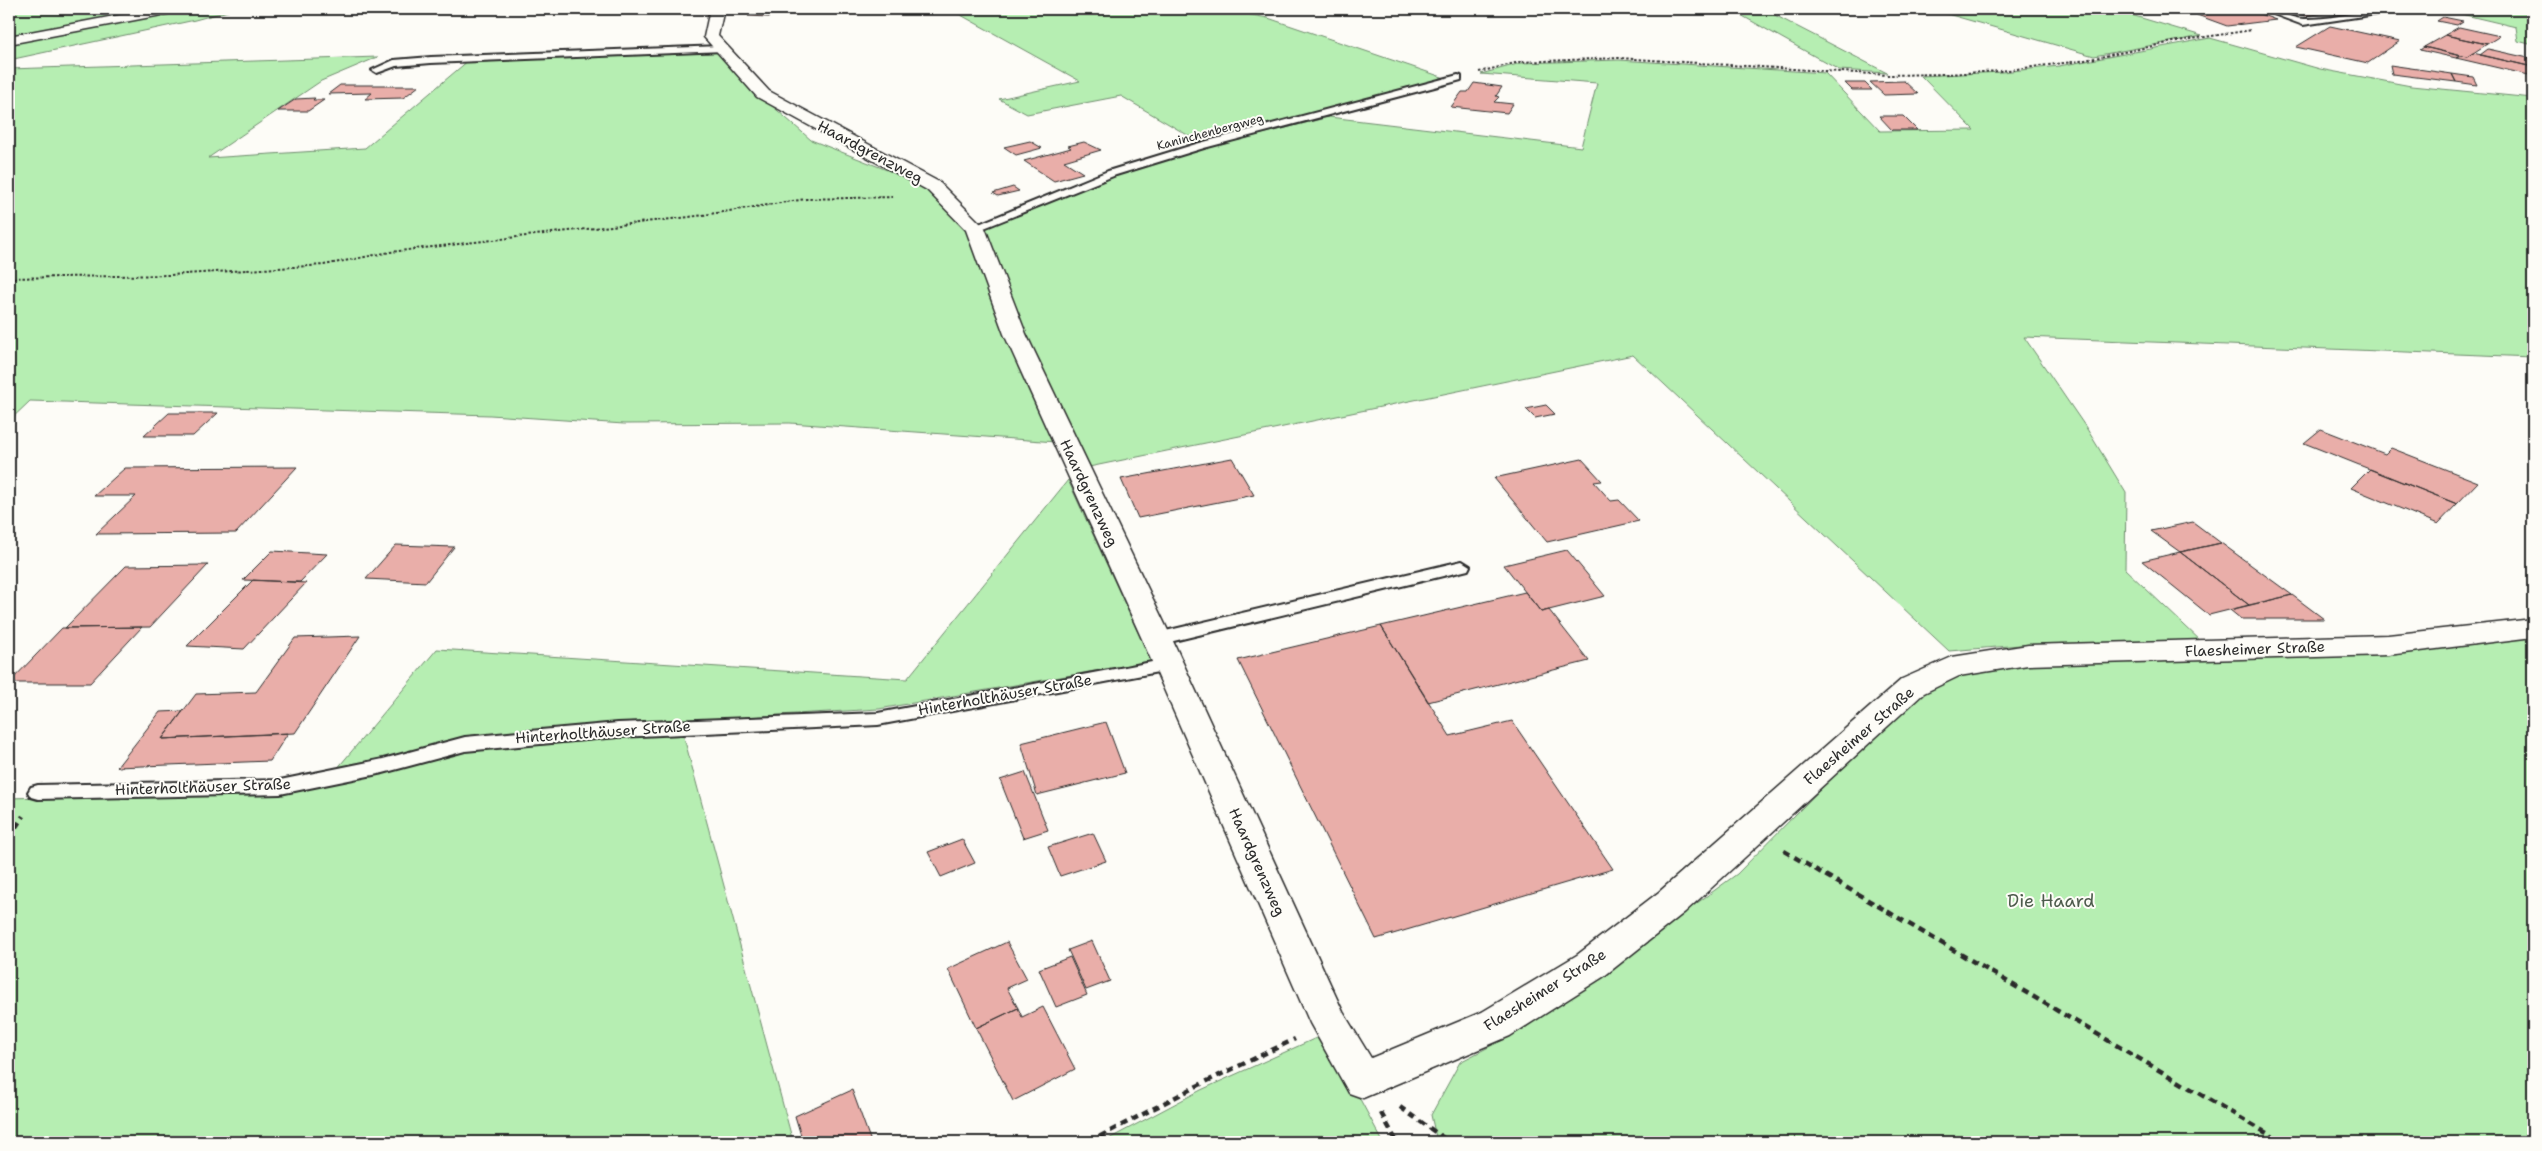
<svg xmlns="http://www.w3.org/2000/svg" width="2542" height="1151" font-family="'Shantell Sans',sans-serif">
	<rect width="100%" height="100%" fill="#fdfcf7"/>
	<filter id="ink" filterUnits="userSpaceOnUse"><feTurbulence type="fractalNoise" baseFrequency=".02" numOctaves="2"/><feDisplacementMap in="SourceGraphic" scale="10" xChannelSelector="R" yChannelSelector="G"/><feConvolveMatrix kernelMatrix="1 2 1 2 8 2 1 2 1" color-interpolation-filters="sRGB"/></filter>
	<g filter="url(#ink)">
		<path fill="#b6eeb2" stroke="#708c6e" d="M9 9H235L195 20 9 60Z
			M950 9H1219L1268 18 1448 79 1201 143 1121 96 1027 114 999 99 1080 81Z
			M1730 9H1763L1887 73 1839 70Z
			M1930 9H2111L2202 36 2094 56Z
			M2440 9H2533V45L2518 41 2516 27Z
			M2210 38 2320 69 2411 86 2533 98V357L2024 337 2087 429 2126 493 2125 569 2203 643 2020 645 1949 651 1633 355 1089 467 1038 365 980 228 1114 175 1203 149 1329 117 1581 147 1597 83 1481 74 1521 63 1619 60 1825 73 1880 131 1974 130 1921 76 2002 72 2059 66Z
			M716 50 760 95 811 140 930 187 974 228 1056 442 790 423 624 424 490 415 30 401 9 421V69L378 57 321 81 208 158 365 148 469 60Z
			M1068 480 1151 661 879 709 543 729 470 738 336 770 437 649 907 679Z
			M2533 634V1142H1437L1431 1115 1460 1062 1525 1028 1737 874 1924 684 2035 657 2393 651Z
			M682 730 793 1142H9V798L279 791 465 749Z
			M1325 1034 1383 1142H1103L1201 1090Z"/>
		<path fill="#e9aea9" stroke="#2b2b2b" d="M602 9H648L647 11 600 13Z
			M774 9H805L799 13 771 12Z
			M2246 9 2276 20 2227 26 2197 15Z
			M2282 9H2351L2305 16Z
			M755 11H771L776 12 769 17 748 16Z
			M2443 17 2463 21 2457 25 2437 21Z
			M2330 26 2400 41 2368 63 2296 47Z
			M2459 27 2500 36 2487 44 2445 35Z
			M2445 35 2487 44 2467 57 2424 47Z
			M2424 47 2460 56 2456 58 2420 50Z
			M2488 49 2533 59V67L2480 55Z
			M2473 53 2533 67V76L2456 58 2460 56 2467 57Z
			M2390 65 2452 74 2456 82 2392 74Z
			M2452 74 2473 77 2477 85 2456 82Z
			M1904 81 1918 94 1884 95 1870 82Z
			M1474 83 1502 87 1496 96 1499 97 1494 102 1513 104 1507 113 1451 107 1462 92H1468Z
			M1845 83H1865L1872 90H1852Z
			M340 85H386L385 86H419L403 98 365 99 372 93 328 94Z
			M315 98 313 100H324L308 111H278L296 99Z
			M1879 116H1903L1917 130H1892Z
			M1030 141 1042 148 1016 155 1004 147Z
			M1084 142 1101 150 1064 161 1083 173 1054 181 1024 161 1071 148 1068 146Z
			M1013 187 1019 191 998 196 993 193Z
			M1546 405 1555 414 1535 418 1526 409Z
			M169 413H218L193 436H144Z
			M2321 429 2385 454 2391 448 2478 482 2457 504 2304 443Z
			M1232 458 1254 495 1138 518 1121 479Z
			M1582 459 1602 481 1594 482 1611 501 1619 500 1639 521 1547 542 1494 478Z
			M297 467 236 533 96 534 136 496H94L125 468Z
			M2370 469 2457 504 2438 524 2351 488Z
			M2193 522 2221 543 2180 552 2151 531Z
			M2221 543 2292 595 2249 605 2180 552Z
			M396 545 454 547 426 582 366 579Z
			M1567 550 1605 596 1541 612 1504 565Z
			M272 551 327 554 300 582 243 580Z
			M2180 552 2249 605 2209 615 2142 561Z
			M208 565 150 627 65 628 126 566Z
			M253 580 306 583 244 649 187 646Z
			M1525 592 1541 612 1549 610 1589 661 1428 702 1381 626Z
			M2292 595 2324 619H2241L2230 610Z
			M1381 626 1450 736 1512 721 1613 869 1376 939 1238 660Z
			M142 627 90 683H9L62 628Z
			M360 636 295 733 162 739 196 694 256 692 295 638Z
			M183 711 162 739 288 733 270 761 117 767 160 712Z
			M1106 722 1125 773 1037 795 1021 743Z
			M1025 772 1048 830 1023 838 1000 780Z
			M1093 833 1106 861 1060 876 1048 847Z
			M962 839 975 863 941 877 928 852Z
			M1092 941 1110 981 1086 990 1068 950Z
			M1007 942 1027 979 1007 988 1018 1008 976 1028 948 969Z
			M1070 957 1087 995 1056 1007 1039 969Z
			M1043 1007 1075 1069 1013 1101 976 1028 1018 1008 1022 1017Z
			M852 1090 871 1142H803L795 1116Z"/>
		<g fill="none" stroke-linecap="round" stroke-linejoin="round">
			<g stroke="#2b2b2b" stroke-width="4">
				<path id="lane" d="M2260 9C2276 8 2289 19 2305 19 2337 20 2369 7 2401 9L2397 11 2303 25Z
					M721 46 724 47V51L431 63 396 66 377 73 372 70 394 60 431 57Z
					M1458 75 1461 76V80L1204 148 1116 175 979 230 975 231 969 228 1108 171 1196 144Z
					M1462 561 1470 566 1468 570 1157 645 1151 643 1148 639 1151 635 1157 633Z
					M1168 659 1174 661 1177 665 1174 669 878 725 618 737 465 751 383 773 280 794 38 799 31 797 28 792 31 787 38 785 280 780 383 759 465 737 618 723 878 713Z"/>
			</g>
			<g stroke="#2b2b2b" stroke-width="3">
				<path id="street" d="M151 9H179L172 13 9 44V36Z
					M710 9H724L718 36 769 91 939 182 985 228 1026 334 1172 639 1343 1012 1371 1058 1482 1012 1577 955 1659 892 1902 679 1952 657 2028 645 2388 635 2533 619V637L2388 655 2028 665 1959 676 1924 693 1685 912 1603 977 1510 1036 1363 1098 1349 1093 1310 1023 1142 639 1004 334 966 230 927 190 757 97 704 37Z"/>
			</g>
			<path stroke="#2b2b2b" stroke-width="2" stroke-dasharray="2.5 2" stroke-linecap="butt" d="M1479 72 1519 62 1619 58 1888 75 1946 74 2000 71 2080 61 2178 41 2252 30
				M9 278 170 275 324 265 390 252 697 216 806 199 895 197"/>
			<path stroke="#2b2b2b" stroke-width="4.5" stroke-dasharray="7 5" stroke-linecap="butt" d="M9 838 23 816
				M1784 851 2282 1142
				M1400 1107 1449 1142
				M1381 1113 1397 1142
				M1089 1142 1197 1086 1295 1039"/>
			<use href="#lane" fill="#fdfcf7" fill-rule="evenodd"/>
			<use href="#street" fill="#fdfcf7" fill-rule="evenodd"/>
		</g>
	</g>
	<g text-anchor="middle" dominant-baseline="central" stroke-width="4" stroke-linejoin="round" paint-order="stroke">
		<g font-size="12" fill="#2b2b2b" stroke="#fdfcf7">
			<text transform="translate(1210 132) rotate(-15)">Kaninchenbergweg</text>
		</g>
		<g font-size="15" fill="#2b2b2b" stroke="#fdfcf7">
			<text transform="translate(870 152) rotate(28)">Haardgrenzweg</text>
			<text transform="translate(1089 493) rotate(65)">Haardgrenzweg</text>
			<text transform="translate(2255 649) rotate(-2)">Flaesheimer Straße</text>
			<text transform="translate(1005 695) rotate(-10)">Hinterholthäuser Straße</text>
			<text transform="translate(603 732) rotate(-4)">Hinterholthäuser Straße</text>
			<text transform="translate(1859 736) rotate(-41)">Flaesheimer Straße</text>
			<text transform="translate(203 787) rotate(-2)">Hinterholthäuser Straße</text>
			<text transform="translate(1257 862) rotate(66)">Haardgrenzweg</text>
			<text transform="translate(1545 990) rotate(-32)">Flaesheimer Straße</text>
		</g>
		<g font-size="18" fill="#4e5c4d" stroke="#fdfcf7">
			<text x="2051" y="901">Die Haard</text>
		</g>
	</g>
	<rect width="2542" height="1151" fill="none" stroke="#fdfcf7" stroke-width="30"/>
	<rect x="15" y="15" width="2512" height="1121" fill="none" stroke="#2b2b2b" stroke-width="2" filter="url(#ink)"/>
</svg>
